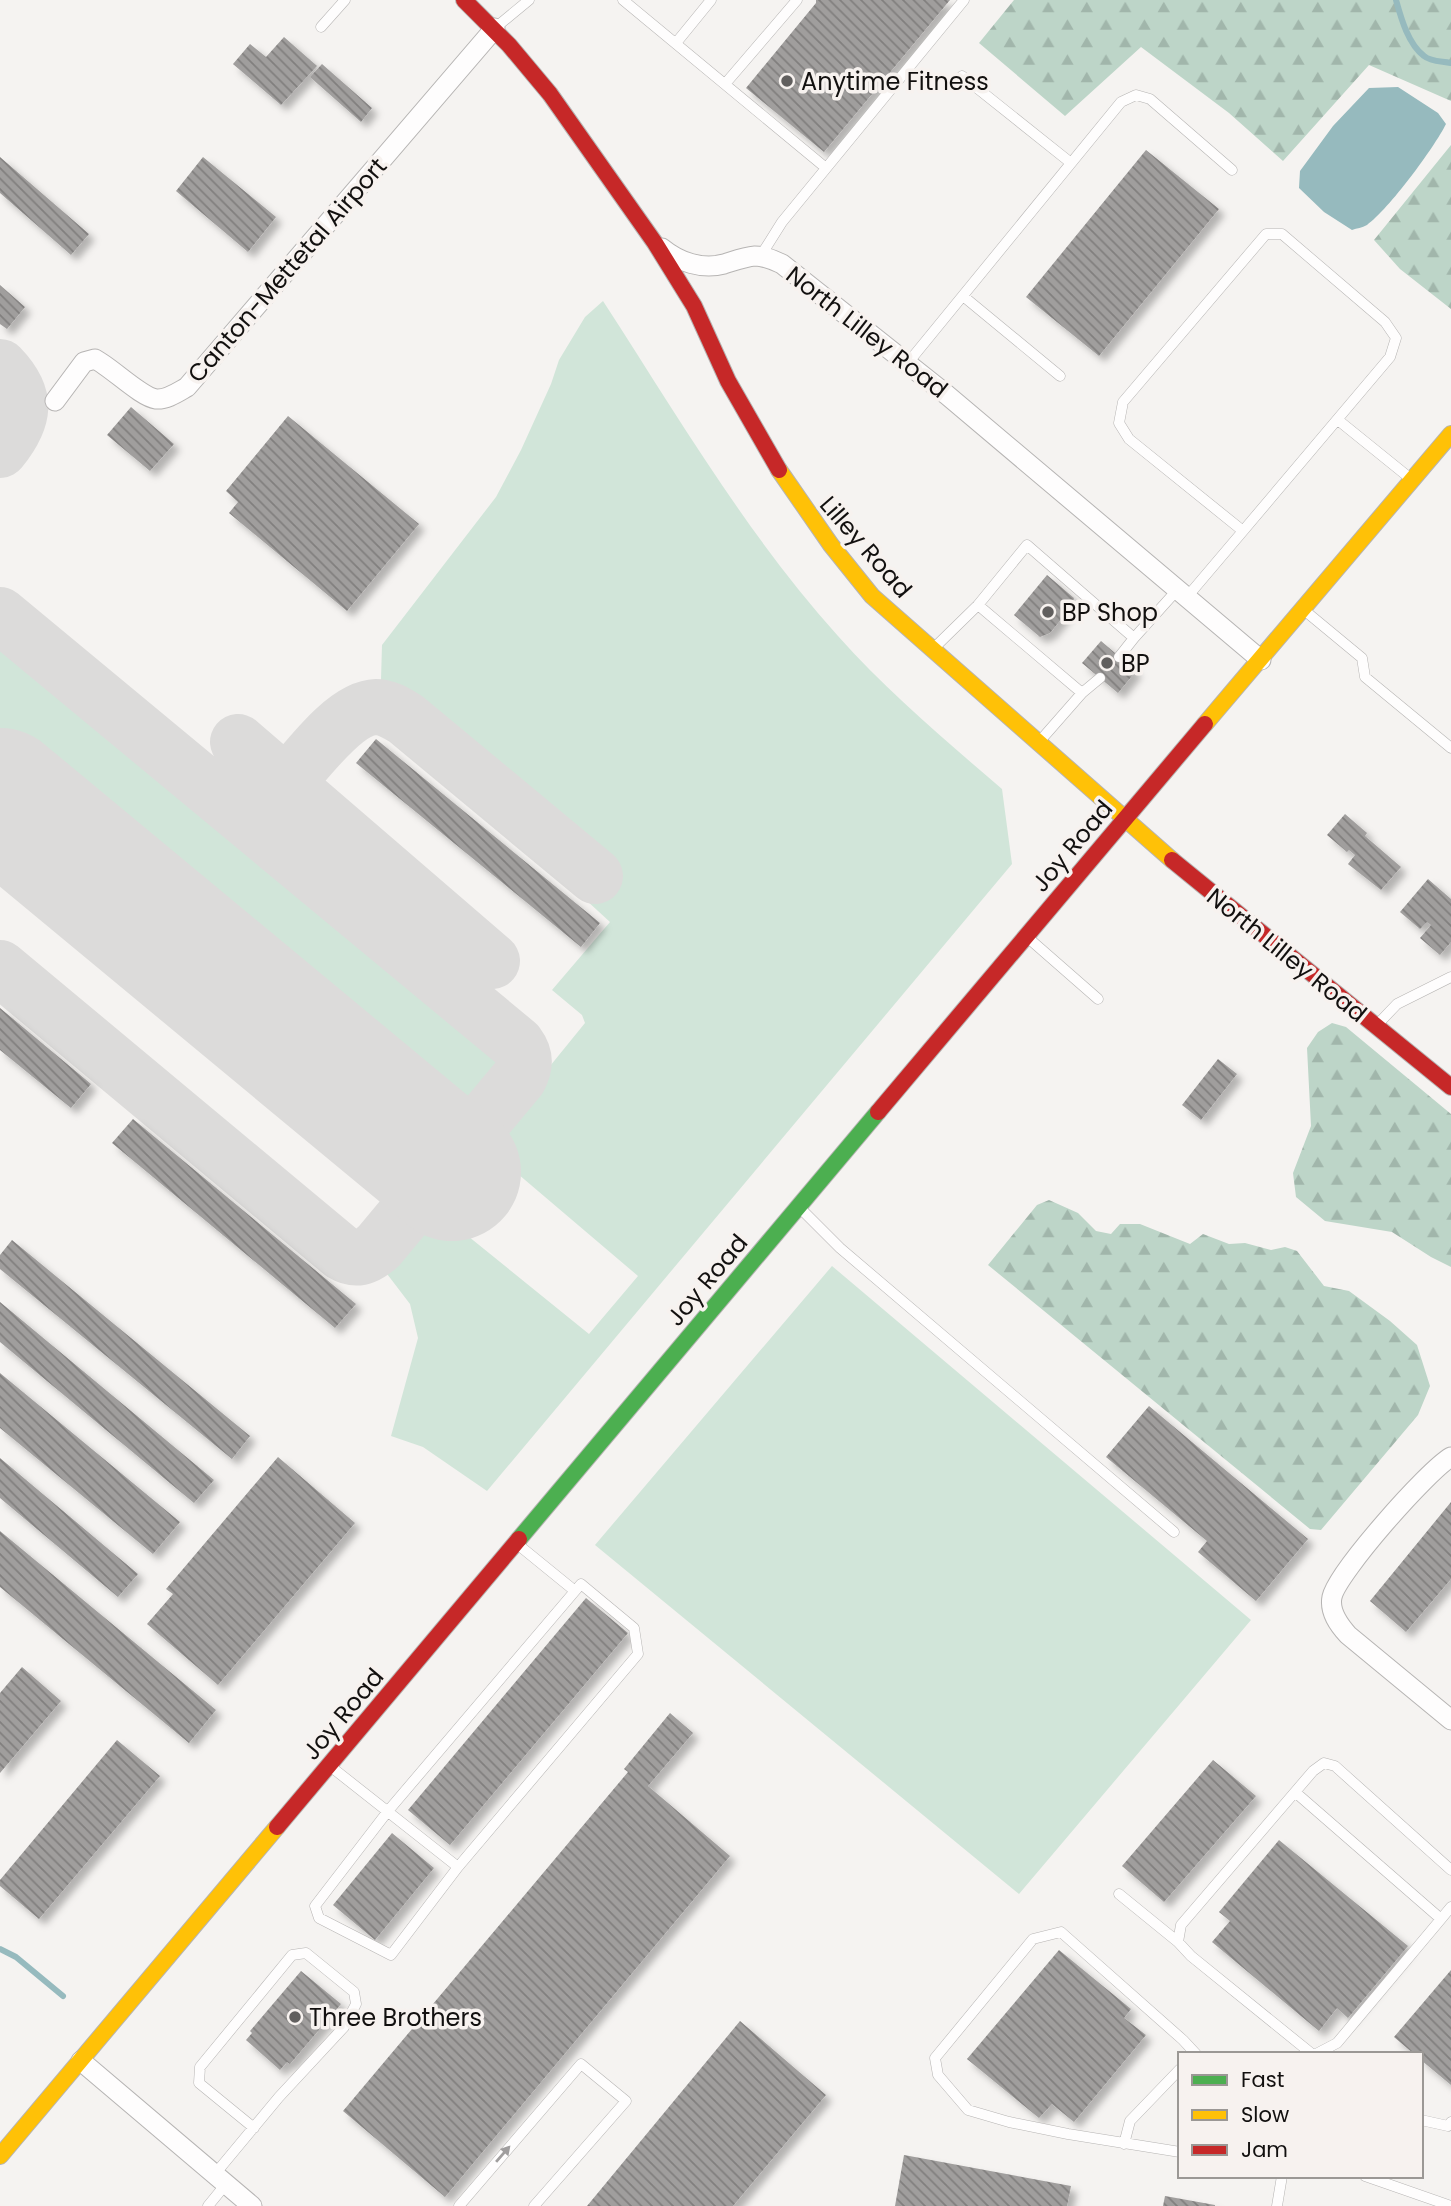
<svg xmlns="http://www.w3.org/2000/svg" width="1451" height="2206" font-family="Poppins,sans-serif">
	<defs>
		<pattern id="forest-firs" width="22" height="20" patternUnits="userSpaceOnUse" patternTransform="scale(1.75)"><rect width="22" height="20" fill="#bdd5c8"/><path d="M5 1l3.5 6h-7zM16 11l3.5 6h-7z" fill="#a1b6ab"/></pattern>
		<pattern id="building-back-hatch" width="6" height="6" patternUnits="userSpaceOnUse" patternTransform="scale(1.75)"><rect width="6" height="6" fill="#a09e9d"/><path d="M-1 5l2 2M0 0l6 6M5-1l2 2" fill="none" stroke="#817f7e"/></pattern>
		<filter id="shadow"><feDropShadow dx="6" dy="6" stdDeviation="3.5" flood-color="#0004"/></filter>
	</defs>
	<rect width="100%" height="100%" fill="#f5f3f1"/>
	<path fill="#d1e5d9" d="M603 301C677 415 747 535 838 636 888 692 946 741 1002 789L1012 864 487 1491 423 1447 391 1436 418 1338 410 1304 381 1266 432 1207 589 1334 638 1276 485 1146 585 1023 582 1015 552 990 610 922 586 900 610 872 602 863 399 696 386 692 381 680 382 645 496 497 521 450 551 384 559 360 585 317Z
		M0 632 481 1034C487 1042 499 1053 499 1063 500 1080 475 1103 463 1113L440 1109 0 743Z
		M832 1266 1251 1620 1019 1894 595 1545Z"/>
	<path fill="url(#forest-firs)" d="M1014 0H1451V101L1369 65 1283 161 1229 113 1141 47 1065 116 979 43Z
		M1451 145V309L1400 269 1374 240Z
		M1332 1023 1346 1027 1451 1114V1267L1431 1257 1392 1232 1325 1221 1296 1197 1293 1173 1311 1126 1307 1048 1318 1032Z
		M1049 1200 1078 1213 1096 1231 1111 1234 1120 1224H1140L1190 1244 1203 1234 1229 1244 1245 1243 1271 1250 1285 1247 1297 1251 1324 1286 1349 1291 1390 1321 1417 1345 1430 1386 1418 1415 1321 1530 1310 1529 988 1265 1037 1205Z"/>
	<path fill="#96babe" d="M1398 87 1438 113 1446 124C1434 148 1389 209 1367 225 1362 228 1357 228 1352 230L1324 212 1299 188 1300 171 1333 126 1369 88Z"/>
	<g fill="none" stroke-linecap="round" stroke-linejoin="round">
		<path stroke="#96babe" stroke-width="6" d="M1396 0C1401 18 1408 44 1424 56 1431 62 1442 61 1451 63
			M0 1949 16 1957 63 1996"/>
		<path stroke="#dcdbda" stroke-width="56" d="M0 367C29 397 25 419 0 450
			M0 615 517 1044C526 1056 526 1065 519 1078L379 1246C367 1257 357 1262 342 1253L0 968
			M238 742 492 961
			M286 784C306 762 344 708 376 707 387 707 396 713 406 719L595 876"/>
		<path stroke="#dcdbda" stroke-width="138" d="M0 797 452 1172"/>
	</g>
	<path fill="url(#building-back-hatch)" filter="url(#shadow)" d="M816 0H950L824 152 746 88 816 3Z
		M284 37 317 66 281 105 233 64 250 44 266 57Z
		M322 64 372 108 361 122 310 77Z
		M1146 150 1219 209 1099 356 1026 297Z
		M0 157 89 234 71 255 0 193Z
		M203 157 276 217 248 252 176 191Z
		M0 285 25 307 7 329 0 324Z
		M131 407 174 444 150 471 107 435Z
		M288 416 419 524 347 611 229 513 238 502 226 491Z
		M1047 575 1074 598 1072 606 1050 633 1040 637 1014 615Z
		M1101 641 1136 671 1118 693 1082 663Z
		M376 739 600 923 581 947 356 763Z
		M1345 814 1367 833 1365 836 1401 867 1381 890 1348 864 1355 855 1349 850 1347 852 1327 835Z
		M1428 879 1451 899V942L1440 955 1420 938 1431 925 1427 922 1420 929 1400 912Z
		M0 1008 91 1084 71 1108 0 1050Z
		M1218 1059 1237 1074 1201 1120 1182 1105Z
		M133 1119 356 1304 335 1328 112 1143Z
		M12 1240 250 1436 232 1459 0 1269V1255Z
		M0 1302 214 1480 194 1503 0 1342Z
		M0 1373 180 1522 153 1554 0 1428Z
		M1149 1406 1308 1539 1256 1601 1198 1552 1207 1541 1106 1457Z
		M278 1457 355 1523 218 1685 147 1624 173 1594 166 1589Z
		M0 1458 138 1574 118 1597 0 1498Z
		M1451 1502V1579L1406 1632 1370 1601Z
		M0 1531 216 1710 189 1743 0 1587Z
		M586 1598 628 1633 450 1845 408 1810Z
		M22 1667 61 1701 0 1773V1693Z
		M670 1713 693 1733 648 1786 730 1856 445 2197 343 2111 628 1772 624 1769Z
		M117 1740 160 1776 39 1919 0 1886V1880Z
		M1213 1760 1256 1796 1164 1902 1122 1866Z
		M392 1833 434 1868 375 1940 333 1905Z
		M1279 1840 1408 1946 1348 2018 1337 2008 1319 2031 1212 1942 1230 1921 1219 1912Z
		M1059 1950 1131 2009 1124 2018 1146 2035 1074 2122 1052 2104 1039 2118 967 2059Z
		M1451 1970V2085L1421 2060V2054H1414L1394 2037Z
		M301 1971 341 2004 290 2064 287 2062 280 2070 246 2040 252 2033 250 2031Z
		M740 2021 826 2095 733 2206H587Z
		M904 2155 1071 2186 1067 2206H895Z
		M1165 2196 1215 2205V2206H1163Z"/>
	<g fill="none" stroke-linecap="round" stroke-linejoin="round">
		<g stroke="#b6b4b3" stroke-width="11">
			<path id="lane" d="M623 0 826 168
				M321 27 345 0
				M495 28 529 0
				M676 43 711 0
				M962 76 1071 163
				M725 84 797 0
				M760 257 782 222 964 0
				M963 296 1060 376
				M907 364 1121 102 1136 95 1150 99 1232 170
				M1338 420 1411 479
				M1187 597 1243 531 1129 439 1119 423 1123 402 1266 234H1282L1385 322 1396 338 1390 357 1243 531
				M1304 610 1362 658 1365 677 1451 748
				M934 648 978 605
				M1119 657 1134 638
				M1082 693 1100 678
				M1039 742 1082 693 978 605 1027 545 1134 638 1178 589
				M1026 936 1098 999
				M1376 1026 1397 1004 1451 977
				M799 1207 840 1248 1174 1532
				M330 1766 458 1867 638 1654 634 1628 581 1584 575 1591 516 1543
				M1295 1792 1313 1771 1324 1763 1335 1766 1451 1870
				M458 1867 391 1955 319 1918 315 1906 388 1811 575 1591
				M1119 1894 1178 1942
				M1441 1919 1451 1907
				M1312 2054 1191 1956 1178 1942 1181 1925 1295 1792 1441 1919 1337 2043 1316 2054
				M1421 2120 1448 2126 1451 2122
				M1124 2144 1130 2121 1180 2069
				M1180 2152 1068 2134 1009 2122 968 2110 938 2075 935 2058 1033 1939 1061 1932 1183 2040 1196 2054
				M215 2174 279 2097 344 2027 356 2004 354 1992 306 1953 292 1955 200 2067 199 2083 254 2128
				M1365 2176 1451 2206
				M208 2206 226 2184
				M459 2206 581 2064 626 2101 534 2206
				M1277 2206 1282 2176"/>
		</g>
		<g stroke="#b6b4b3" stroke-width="21">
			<path id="street" d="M662 248C679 262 702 270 724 264 734 261 744 257 755 256 765 256 773 260 782 264L947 395 1261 660
				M55 401 84 362 95 359C112 368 141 397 156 399 167 400 178 392 187 387L495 28
				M1451 1457C1428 1470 1337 1573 1332 1597 1329 1612 1339 1625 1348 1635L1451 1720
				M81 2061 252 2206"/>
		</g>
		<g stroke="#b6b4b3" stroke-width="18">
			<path id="fast" d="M519 1539 878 1112"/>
		</g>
		<g stroke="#b6b4b3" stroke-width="18">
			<path id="slow" d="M779 470 831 545 872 596 1172 860
				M1205 724 1451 434
				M0 2156 277 1827"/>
		</g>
		<g stroke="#b6b4b3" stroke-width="18">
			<path id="jam" d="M464 0 509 45 550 94 655 243 694 306 728 381 779 470
				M1172 860 1451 1087
				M878 1112 1205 724
				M277 1827 519 1539"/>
		</g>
		<use href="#lane" stroke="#fefdfd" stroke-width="10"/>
		<use href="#street" stroke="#fefdfd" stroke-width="19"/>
		<use href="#fast" stroke="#4caf50" stroke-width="16"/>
		<use href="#slow" stroke="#ffc107" stroke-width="16"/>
		<use href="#jam" stroke="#c62828" stroke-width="16"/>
	</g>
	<defs><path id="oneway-solid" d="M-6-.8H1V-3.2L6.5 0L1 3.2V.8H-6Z" transform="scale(1.75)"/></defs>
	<use fill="#a09e9e" href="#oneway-solid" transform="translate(503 2154) rotate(-49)"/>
	<g fill="#615f5e" stroke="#f7f2ef" stroke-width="2.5">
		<circle cx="787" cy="81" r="7"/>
		<circle cx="1048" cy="612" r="7"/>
		<circle cx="1107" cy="663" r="7"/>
		<circle cx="295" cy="2017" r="7"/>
	</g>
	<g text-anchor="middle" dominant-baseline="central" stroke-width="7" stroke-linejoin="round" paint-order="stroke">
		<g font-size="24" fill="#12100f" stroke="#f7f2ef" text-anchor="start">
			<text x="801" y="81">Anytime Fitness</text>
			<text x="1062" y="612">BP Shop</text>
			<text x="1121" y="663">BP</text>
			<text x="309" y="2017">Three Brothers</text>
		</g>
		<g font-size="24" fill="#12100f" stroke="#f7f2ef">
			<text transform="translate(287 270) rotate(-49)">Canton-Mettetal Airport</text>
			<text transform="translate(867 332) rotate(38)">North Lilley Road</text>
			<text transform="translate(866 547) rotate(49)">Lilley Road</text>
			<text transform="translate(1072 846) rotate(-50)">Joy Road</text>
			<text transform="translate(1287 955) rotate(39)">North Lilley Road</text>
			<text transform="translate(707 1280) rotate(-50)">Joy Road</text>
			<text transform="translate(343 1714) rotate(-50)">Joy Road</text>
		</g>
	</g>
	<rect x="1178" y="2052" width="245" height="126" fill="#f7f2ef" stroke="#9b9895" stroke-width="2"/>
	<rect x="1192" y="2075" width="35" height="10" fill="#4caf50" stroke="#9b9895" stroke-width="2"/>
	<text x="1241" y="2087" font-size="21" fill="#12100f">Fast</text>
	<rect x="1192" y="2110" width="35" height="10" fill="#ffc107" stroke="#9b9895" stroke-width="2"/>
	<text x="1241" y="2122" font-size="21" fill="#12100f">Slow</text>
	<rect x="1192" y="2145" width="35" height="10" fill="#c62828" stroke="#9b9895" stroke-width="2"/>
	<text x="1241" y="2157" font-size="21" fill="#12100f">Jam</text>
</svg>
